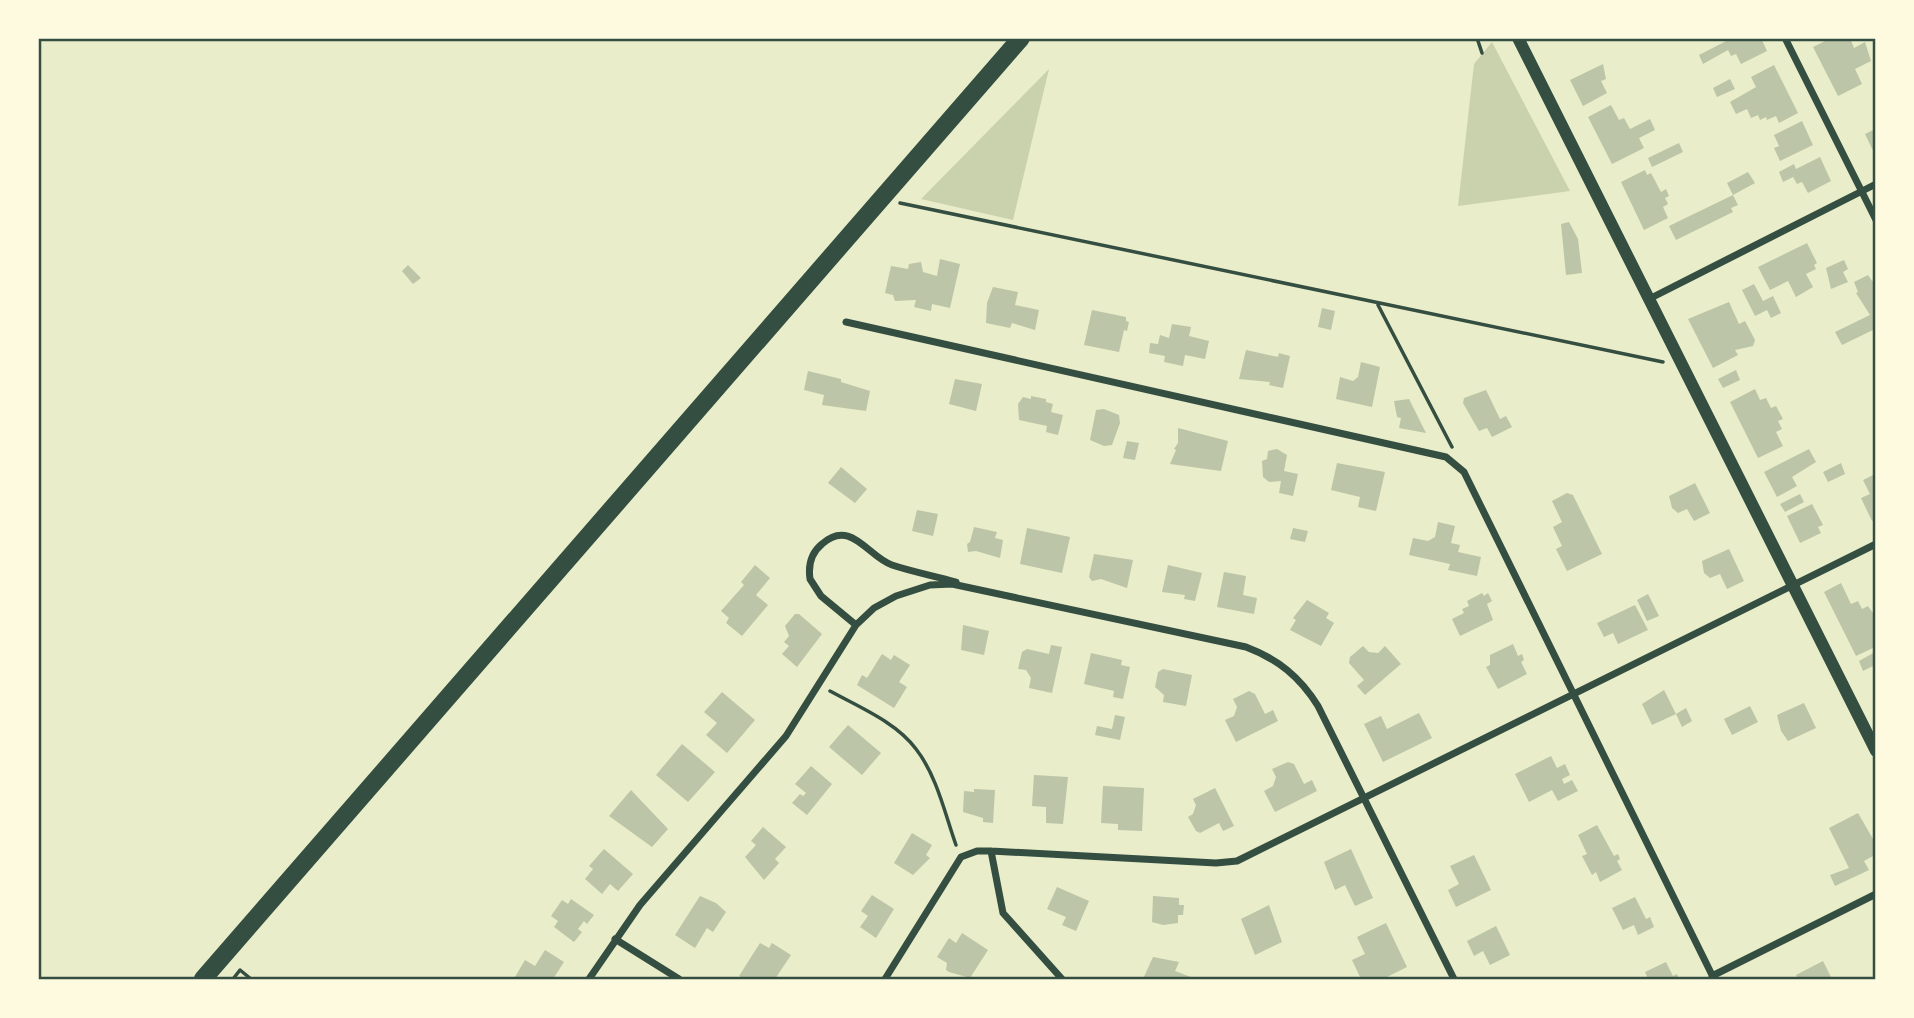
<svg xmlns="http://www.w3.org/2000/svg" width="1914" height="1018" font-family="'Titillium Web',sans-serif">
	<rect width="100%" height="100%" fill="#e9edc9"/>
	<path fill="#cad2ad" d="M1492 42 1570 191 1458 206 1474 64Z
		M1049 69 1013 220 921 199Z"/>
	<path fill="#bcc5a7" d="M1732 38H1761L1767 51 1741 64 1736 54 1731 56 1728 50 1703 64 1699 55Z
		M1831 38H1850L1854 48 1865 42 1871 61 1855 69 1862 84 1838 96 1813 47Z
		M1603 64 1606 79 1601 81 1607 93 1583 106 1570 80Z
		M1774 65 1798 113 1779 123 1776 116 1767 120 1766 117 1760 120 1758 115 1751 118 1747 109 1736 114 1730 102 1756 87 1751 77Z
		M1730 79 1735 89 1717 97 1713 88Z
		M1611 105 1619 120 1624 118 1630 129 1650 119 1655 130 1639 138 1644 148 1612 164 1588 117Z
		M1802 121 1813 145 1780 161 1774 148 1779 146 1774 135Z
		M1875 129V155L1865 134Z
		M1679 143 1683 152 1652 167 1648 158Z
		M1820 157 1831 181 1808 193 1802 182 1797 184 1793 177 1783 182 1779 172 1794 164 1796 169Z
		M1645 170 1647 175 1651 173 1661 192 1666 189 1669 196 1665 198 1668 204 1663 207 1668 218 1644 230 1621 182Z
		M1748 172 1755 183 1733 195 1727 183Z
		M1733 195 1738 205 1731 208 1733 212 1676 240 1669 226Z
		M1569 222 1578 239 1582 273 1566 275 1561 224Z
		M1807 243 1817 263 1814 265 1816 269 1806 274 1813 287 1796 297 1788 281 1770 290 1758 267Z
		M940 259 960 264 950 308 932 304 931 311 914 307 916 300 895 301 893 295 885 293 891 266 908 269 909 264 921 262 923 272 937 276Z
		M1844 260 1848 269 1843 272 1848 282 1831 289 1826 268Z
		M408 265 421 278 413 284 402 271Z
		M1868 275 1872 281 1875 279V329L1842 345 1835 332 1870 315 1856 293 1858 292 1854 282Z
		M1754 284 1763 301 1773 296 1781 313 1771 318 1767 310 1755 316 1742 290Z
		M993 287 1018 292 1015 305 1039 310 1035 330 1012 323 1010 328 986 323 987 303Z
		M1729 302 1739 324 1745 321 1755 340 1753 346 1735 350 1738 355 1713 368 1688 319Z
		M1322 308 1335 311 1331 330 1318 327Z
		M1092 310 1126 317V321L1129 322 1127 331 1124 330 1119 352 1084 345Z
		M1172 324 1191 327 1189 336 1209 341 1205 359 1185 355 1183 366 1164 362 1165 356 1149 353 1150 343 1158 344 1160 335 1169 338Z
		M1246 350 1278 357 1279 353 1290 356 1283 388 1269 385 1270 382 1239 379Z
		M1361 362 1380 367 1372 407 1336 399 1340 377 1353 381 1358 377Z
		M1736 370 1740 380 1723 388 1718 379Z
		M808 371 841 379V382L870 391 866 411 822 405 824 395 804 390Z
		M955 379 982 384 976 411 949 404Z
		M1755 389 1760 400 1766 398 1771 408 1776 406 1783 419 1778 421 1782 429 1776 432 1783 446 1758 458 1730 402Z
		M1486 390 1500 419 1506 416 1512 427 1492 437 1487 428 1479 431 1463 403 1464 398Z
		M1031 396 1046 399V402L1053 404 1051 412 1063 415 1058 435 1046 432 1047 426 1019 420 1018 404 1023 397 1031 399Z
		M1409 399 1426 433 1399 428 1401 418 1397 417 1394 401Z
		M1104 409 1119 415 1120 423 1112 445 1104 446 1090 440 1096 410Z
		M1178 428 1228 441 1221 471 1170 464 1176 450 1174 449 1178 443Z
		M1127 441 1139 443 1135 460 1123 458Z
		M1277 449 1287 455 1284 471 1298 474 1293 496 1279 493 1281 481 1269 482 1263 477 1262 461 1267 459 1268 451Z
		M1809 449 1816 462 1792 477 1797 486 1777 497 1764 472Z
		M1337 463 1385 472 1376 511 1358 507 1360 497 1331 490Z
		M1841 463 1845 474 1828 482 1823 472Z
		M841 467 867 489 855 503 828 483Z
		M1875 474V520L1872 521 1861 498 1870 494 1863 480Z
		M1695 483 1710 513 1694 521 1687 509 1678 513 1672 508 1669 496Z
		M1567 493 1573 495 1602 554 1567 571 1556 549 1562 546 1553 527 1562 522 1552 501Z
		M1800 494 1804 502 1785 512 1780 504Z
		M1812 504 1823 525 1818 527 1821 533 1800 543 1787 516Z
		M917 510 938 514 933 536 912 531Z
		M1438 522 1455 526 1451 543 1460 545 1458 552 1481 557 1477 576 1448 570 1450 564 1409 555 1413 538 1428 541 1435 537Z
		M974 527 997 532 995 538 1003 540 1000 558 976 551 968 552 967 544 970 542Z
		M1027 528 1070 537 1062 573 1020 564Z
		M1293 528 1308 531 1305 542 1290 539Z
		M1729 549 1744 581 1727 589 1720 574 1710 578 1704 573 1702 561Z
		M1094 554 1133 560 1127 588 1101 579 1092 581 1089 577Z
		M755 565 770 578 756 595 768 605 742 636 726 623 729 618 721 611 744 585 741 582Z
		M1168 565 1202 573 1195 601 1184 599 1185 595 1162 592Z
		M1224 572 1246 576 1243 595 1257 598 1254 614 1217 607Z
		M1841 583 1851 604 1858 601 1862 609 1868 606 1875 616V647L1856 656 1824 592Z
		M1482 593 1484 596 1488 593 1492 601 1487 604 1493 620 1460 636 1452 619 1464 613 1462 609 1469 606 1467 601Z
		M1648 594 1659 616 1647 621 1637 600Z
		M1307 600 1329 613 1326 618 1334 623 1321 646 1290 630 1296 620 1293 618Z
		M1635 605 1648 630 1618 644 1613 633 1604 637 1597 623Z
		M795 614H799L822 634 797 667 782 654 789 646 784 642 789 636 785 626Z
		M963 625 989 631 984 655 961 650Z
		M1513 644 1518 656 1522 654 1524 660 1521 662 1527 674 1498 689 1486 667 1490 665V655Z
		M1051 645 1062 647 1052 693 1029 688 1031 678 1026 670 1018 669 1022 652 1027 649 1049 654Z
		M1363 646 1369 652 1378 653 1385 646 1401 664 1365 695 1357 686 1364 680 1349 663 1350 657Z
		M1875 652V665L1863 671 1859 661Z
		M1091 653 1122 660 1121 665 1130 667 1123 699 1113 697 1114 691 1084 684Z
		M882 654 891 660 894 655 910 665 899 682 907 687 894 708 857 685 862 675 867 678Z
		M1163 669 1192 675 1186 706 1163 702 1164 695 1155 687 1158 672Z
		M1664 690 1676 714 1652 725 1642 704Z
		M1249 691 1255 694 1265 714 1273 710 1278 721 1236 742 1225 720 1234 716 1237 707 1233 699Z
		M722 692 755 720 727 753 706 735 717 723 704 712Z
		M1804 703 1816 728 1788 741 1781 731 1777 715Z
		M1750 706 1758 722 1732 735 1724 719Z
		M1686 708 1692 721 1682 727 1676 714Z
		M1419 713 1432 738 1383 762 1364 724 1381 716 1387 729Z
		M1115 715 1125 717 1120 740 1095 735 1097 726 1112 729Z
		M848 725 881 753 862 775 829 747Z
		M682 744 715 772 688 802 656 775Z
		M1551 756 1557 768 1565 764 1570 775 1562 779 1564 784 1572 780 1578 791 1558 801 1552 790 1529 802 1515 774Z
		M1288 762 1294 764 1304 784 1312 780 1317 791 1275 812 1264 791 1273 786 1276 777 1272 769Z
		M811 766 832 784 807 815 792 803 800 794 803 796 806 793 795 784Z
		M1034 775 1068 777 1063 824 1046 823V807L1032 806Z
		M1103 786 1144 788 1142 831 1118 830V824L1101 823Z
		M1215 788 1234 826 1223 831 1219 823 1200 833 1196 831 1188 817 1193 814 1196 805 1193 799Z
		M974 789 995 790 993 823 983 822V818L963 812 964 791 974 792Z
		M631 790 668 829 652 847 609 816Z
		M1858 813 1873 839 1875 855 1864 861 1869 870 1835 886 1830 875 1849 868 1829 828Z
		M1597 825 1614 856 1618 854 1620 859 1617 861 1622 870 1600 882 1596 872 1592 875 1582 856 1587 854 1578 835Z
		M763 827 786 847 775 859 779 863 764 880 745 857 756 845 751 841Z
		M912 833 932 845 926 855 930 858 913 875 894 863Z
		M604 849 633 874 618 891 610 884 602 894 585 879 593 869 589 866Z
		M1351 849 1373 898 1355 906 1345 885 1335 890 1324 862Z
		M1474 855 1491 890 1456 907 1448 890 1459 884 1450 866Z
		M1057 887 1089 901 1076 931 1062 925 1066 917 1047 909Z
		M872 895 894 909 876 938 860 927 868 916 861 911Z
		M700 896 716 903 726 912 713 932 707 928 695 948 675 935Z
		M1153 896 1179 898V905H1184L1183 915H1178V923L1163 925 1152 922Z
		M1635 897 1646 919 1650 917 1654 927 1638 935 1634 925 1623 930 1612 908Z
		M571 899 594 915 587 924 584 921 578 929 582 932 574 942 554 927 558 921 551 916 562 900 568 904Z
		M1269 905 1282 942 1255 955 1241 919Z
		M1386 923 1407 967 1383 979H1361L1352 960 1365 954 1357 937Z
		M1496 926 1510 955 1490 965 1483 951 1474 956 1467 941Z
		M962 933 988 950 970 978 949 972 946 970 947 963 937 957 949 938 956 943Z
		M760 943 769 948 772 943 791 955 775 979H744L739 976Z
		M545 950 564 962 553 979H520L515 977 525 960 535 966Z
		M1153 957 1179 962 1175 971 1196 979H1143Z
		M1823 961 1832 979H1798L1796 975Z
		M1666 962 1673 976 1677 974 1679 979H1648L1645 972Z"/>
	<g fill="none" stroke-linecap="round" stroke-linejoin="round">
		<path stroke="#344e41" stroke-width="3.5" d="M1477 38 1482 53
			M900 203 1663 362
			M1378 305 1452 447
			M830 691C859 707 896 722 916 749 937 776 945 814 956 845
			M233 979 240 970 251 979"/>
		<path stroke="#344e41" stroke-width="7" d="M1785 38 1876 220
			M1649 299 1876 184
			M846 322 1446 457 1464 472 1714 979
			M856 625 821 596 810 579C808 565 811 553 822 544 851 518 868 557 892 565 913 572 935 576 956 582
			M991 851 1003 913 1062 979
			M615 939 679 979
			M1712 976 1876 894
			M589 979 640 905 786 736 856 625 874 608 896 596 930 585 952 584 1246 647C1278 659 1300 677 1318 706L1454 979
			M885 979 961 857 977 851H991L1216 863 1237 861 1876 544"/>
		<path stroke="#344e41" stroke-width="12" d="M1518 38 1876 751"/>
		<path stroke="#344e41" stroke-width="18" d="M203 979 1021 38"/>
	</g>
	<rect width="1914" height="1018" fill="none" stroke="#fefae0" stroke-width="80"/>
	<rect x="40" y="40" width="1834" height="938" fill="none" stroke="#344e41" stroke-width="2.5"/>
</svg>
